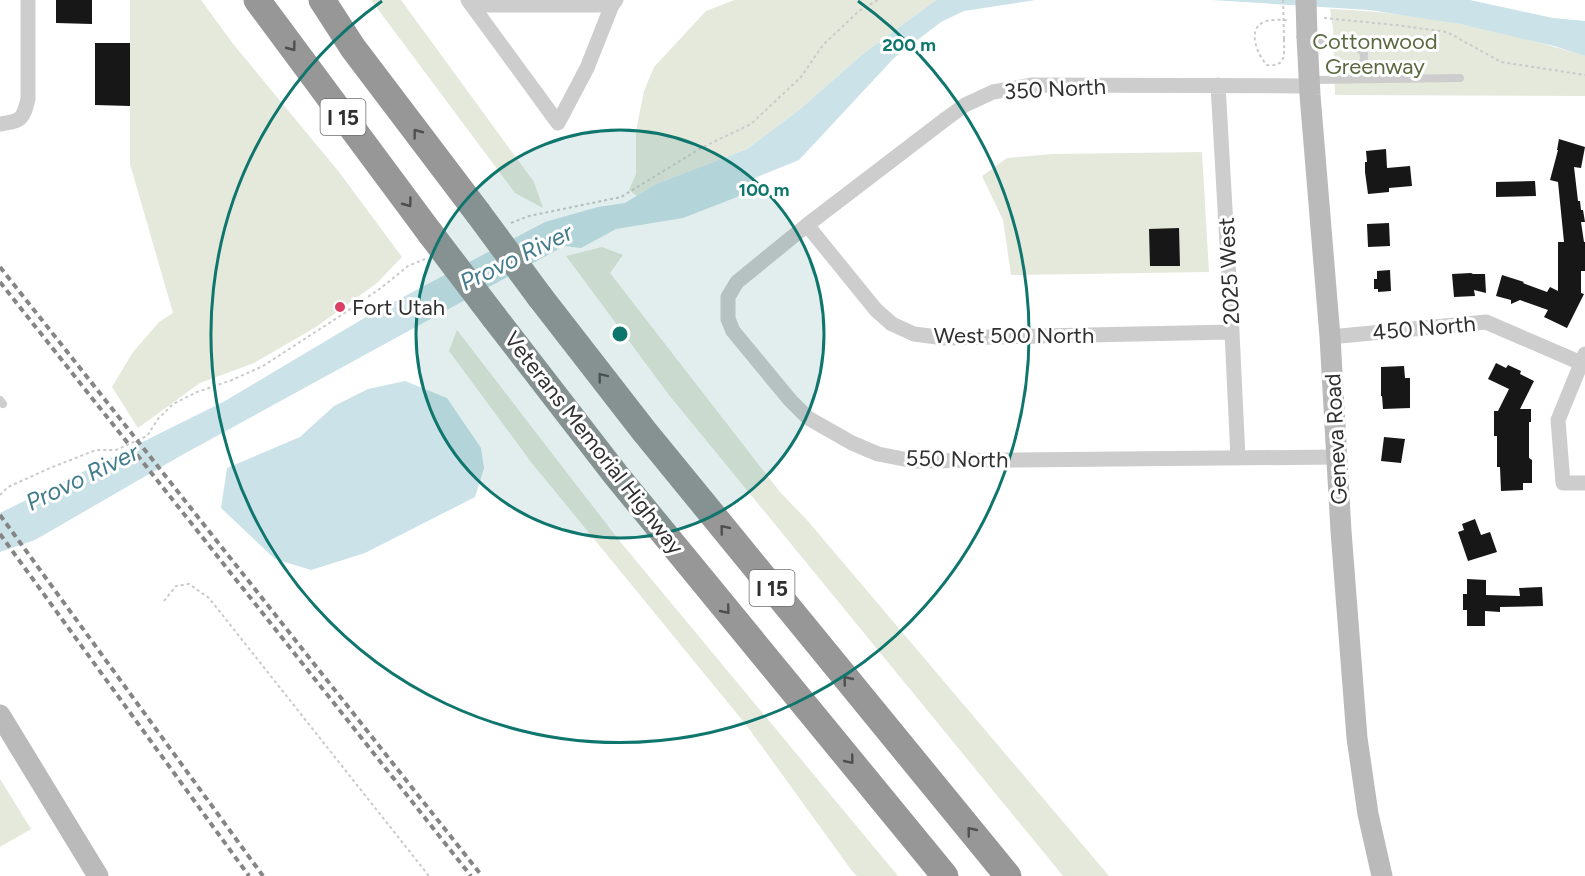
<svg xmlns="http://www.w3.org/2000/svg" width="1585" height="876" font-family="Figtree,sans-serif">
	<rect width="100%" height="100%" fill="#fff"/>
	<path fill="#e5e9dc" d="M130 0H201L234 45 339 172 402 257 377 283 316 327 254 363 200 383 138 428 112 387 133 352 159 322 173 313 130 164Z
		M371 0H401L534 182 543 208 515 193Z
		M734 0H936L864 53 799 110 747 149 656 184 637 196 629 190 636 174V131L644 91 654 67 706 11Z
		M1330 9C1416 12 1503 30 1585 56V96L1335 95 1333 28Z
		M1202 152 1209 272 1011 275 1003 220 982 176 1007 158 1052 154Z
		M602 247 623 255 610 273 780 492 807 520 1109 876H1063L669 395 566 256Z
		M457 330 618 539 898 876H857L852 871 747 726 531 462 449 351Z
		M0 779 31 829 0 847Z"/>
	<path fill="#cae2e8" d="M936 0H1036L964 11 941 22 894 58 799 160 752 179 737 197 683 218 616 229 581 248 564 246 182 455 35 540 0 552V513L225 401 371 314 545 222 598 207 625 203 656 184 747 149 799 110 864 53Z
		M1212 0H1470L1553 18 1585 21V56L1554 46 1460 24 1369 10Z
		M405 381 447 398 481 448 484 468 475 497 365 553 311 570 275 559 221 508 227 468 300 437 334 406 368 389Z"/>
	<path fill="#171717" d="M56 0H92V24L56 23Z
		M95 43H130V106L95 105Z
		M1559 139 1585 147 1581 168 1574 167 1578 201H1580L1581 210H1583L1585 222H1581L1584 242H1585V271H1581V293L1584 294 1567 328 1544 317 1548 310 1520 300 1511 304V300L1496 296 1502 275 1524 282 1523 283 1547 292 1550 287 1558 291V242H1564L1558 182 1550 180 1558 150H1557Z
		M1386 149 1387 168 1410 166 1412 186 1389 188V192L1368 194 1365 172V162H1367L1366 151Z
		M1535 181 1536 196 1496 197V182Z
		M1389 223 1390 246 1368 247 1367 224Z
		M1179 228 1180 266H1150L1149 229Z
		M1390 270 1391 291 1378 292V289H1374V279H1377V271Z
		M1471 273 1473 274H1485L1486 293 1474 290 1475 296 1454 297 1452 274Z
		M1496 363 1506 368 1508 365 1521 371 1520 374 1534 381 1520 409H1531V422H1529V458L1532 460V483H1523V490L1501 491 1500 467H1497V436H1494V411H1498L1509 389 1488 379Z
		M1404 366 1405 378H1410V408L1383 409 1382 396H1381V367Z
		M1384 437 1405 439 1401 463 1381 461Z
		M1475 519 1481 535 1490 532 1497 552 1468 561 1458 532 1464 530 1462 524Z
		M1467 579 1486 580V595L1520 596 1519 588 1542 587 1543 606 1500 607V612L1485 611V626H1467V610H1463V594H1467Z"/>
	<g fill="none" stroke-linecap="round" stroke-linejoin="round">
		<path stroke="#cacaca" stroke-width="2" stroke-dasharray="3 3" stroke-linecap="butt" d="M1324 18 1396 25 1447 32 1501 62 1585 75
			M1284 39C1284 54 1287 67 1267 65 1258 56 1246 29 1264 22 1270 19 1282 20 1289 20
			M511 223 529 216 621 197 701 148 751 124 801 77 823 45 859 11 878 0
			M0 495 8 487 50 468 96 450H116L147 436 158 419 173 404 197 392 232 380 263 366 340 316 381 288 408 266 425 259
			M164 601 176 586 189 584 209 598 429 876"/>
		<path stroke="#cdcdcd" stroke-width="8" d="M1309 43C1326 43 1352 40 1364 53L1363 79
			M1311 80 1460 78
			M0 400 3 404"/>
		<path stroke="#cdcdcd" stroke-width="15" d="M468 0 558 123 587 68 612 5 616 0
			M472 5H612
			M1218 85 1232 332 1238 458
			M1310 86 1032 85 993 92 965 105 947 118 807 225 737 282 728 297V319L733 331 790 400 808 418 852 443 878 454 914 461 1336 457
			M0 124C21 121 23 120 28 99V0
			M807 225 876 310 892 324 914 334 945 338 1232 332
			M1330 337 1486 322 1581 363
			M1585 354 1558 420 1563 483H1585"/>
		<path stroke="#bababa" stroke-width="21" d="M1307 37 1310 95 1330 337 1341 531 1357 738 1368 814 1382 876
			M0 715 98 876"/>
		<path stroke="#979797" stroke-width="27" d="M257 0 430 233
			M322 0 353 48 478 213
			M540 297 644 431 1008 876
			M494 317 616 475 945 876"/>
		<path stroke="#858585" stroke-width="4" stroke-dasharray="6 4.5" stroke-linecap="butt" d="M0 267 482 876
			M0 282 471 876
			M0 515 263 876
			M0 534 249 876"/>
		<path stroke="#cacaca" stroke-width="2" stroke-dasharray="3 3" stroke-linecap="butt" d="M1283 0 1284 39"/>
		<path stroke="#bababa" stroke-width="21" d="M1306 0 1307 37"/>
		<path stroke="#979797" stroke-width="27" d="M478 213 540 297
			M430 233 494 317"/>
	</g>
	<defs><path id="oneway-chevron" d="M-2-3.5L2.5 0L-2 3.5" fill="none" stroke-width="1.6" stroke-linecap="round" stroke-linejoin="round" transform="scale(1.5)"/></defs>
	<g stroke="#4f4f4f">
		<use href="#oneway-chevron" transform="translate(292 47) rotate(53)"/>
		<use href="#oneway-chevron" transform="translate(417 133) rotate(-127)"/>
		<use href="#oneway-chevron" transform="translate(408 203) rotate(53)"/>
		<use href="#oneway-chevron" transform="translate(602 377) rotate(-128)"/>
		<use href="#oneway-chevron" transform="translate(724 529) rotate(-129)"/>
		<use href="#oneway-chevron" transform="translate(726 610) rotate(51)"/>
		<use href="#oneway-chevron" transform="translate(847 680) rotate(-129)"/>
		<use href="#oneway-chevron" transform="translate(850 760) rotate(51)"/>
		<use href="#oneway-chevron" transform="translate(971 831) rotate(-129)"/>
	</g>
	<circle cx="620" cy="334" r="204" fill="#0f766e" fill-opacity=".12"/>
	<g fill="none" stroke="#0f766e" stroke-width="3">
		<circle cx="620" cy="334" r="204"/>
		<path d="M858 1A409 409 0 1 1 382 1"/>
	</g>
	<circle fill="#da3f66" stroke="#fff" stroke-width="2" cx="340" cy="307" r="6"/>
	<g text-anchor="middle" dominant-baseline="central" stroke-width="6" stroke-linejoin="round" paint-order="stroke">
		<g fill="#fff" stroke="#6e6e6e" stroke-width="1.5">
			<rect x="320.5" y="99" width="45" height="36" rx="4.5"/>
			<rect x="749.5" y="570" width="45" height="36" rx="4.5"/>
		</g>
		<g font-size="21" font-weight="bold" fill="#303030">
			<text x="343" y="117">I 15</text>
			<text x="772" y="588">I 15</text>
		</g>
		<g font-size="22" fill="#5a6940" stroke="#fff">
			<text x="1375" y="41">Cottonwood<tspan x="1375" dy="25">Greenway</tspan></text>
		</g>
		<g font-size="22" fill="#303030" stroke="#fff">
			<text transform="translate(1055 89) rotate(-3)">350 North</text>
			<text transform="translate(1229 271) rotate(-93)">2025 West</text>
			<text transform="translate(1424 328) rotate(-5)">450 North</text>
			<text x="1014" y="335">West 500 North</text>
			<text transform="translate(1336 439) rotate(-93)">Geneva Road</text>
			<text transform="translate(594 443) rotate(52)">Veterans Memorial Highway</text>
			<text transform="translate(957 459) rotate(1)">550 North</text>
		</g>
		<g font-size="22" fill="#303030" stroke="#fff" text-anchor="start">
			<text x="352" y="307">Fort Utah</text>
		</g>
		<g font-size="24" font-style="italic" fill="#437d8d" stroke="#fff">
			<text transform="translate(516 257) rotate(-26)">Provo River</text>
			<text transform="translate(82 477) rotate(-26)">Provo River</text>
		</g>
	</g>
	<circle cx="620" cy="334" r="9" fill="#0f766e" stroke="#fff" stroke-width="3"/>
	<g font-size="18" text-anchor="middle" font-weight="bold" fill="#0f766e" stroke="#fff" stroke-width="6" stroke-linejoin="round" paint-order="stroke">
		<text x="909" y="51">200 m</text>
		<text x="764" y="196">100 m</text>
	</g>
</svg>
